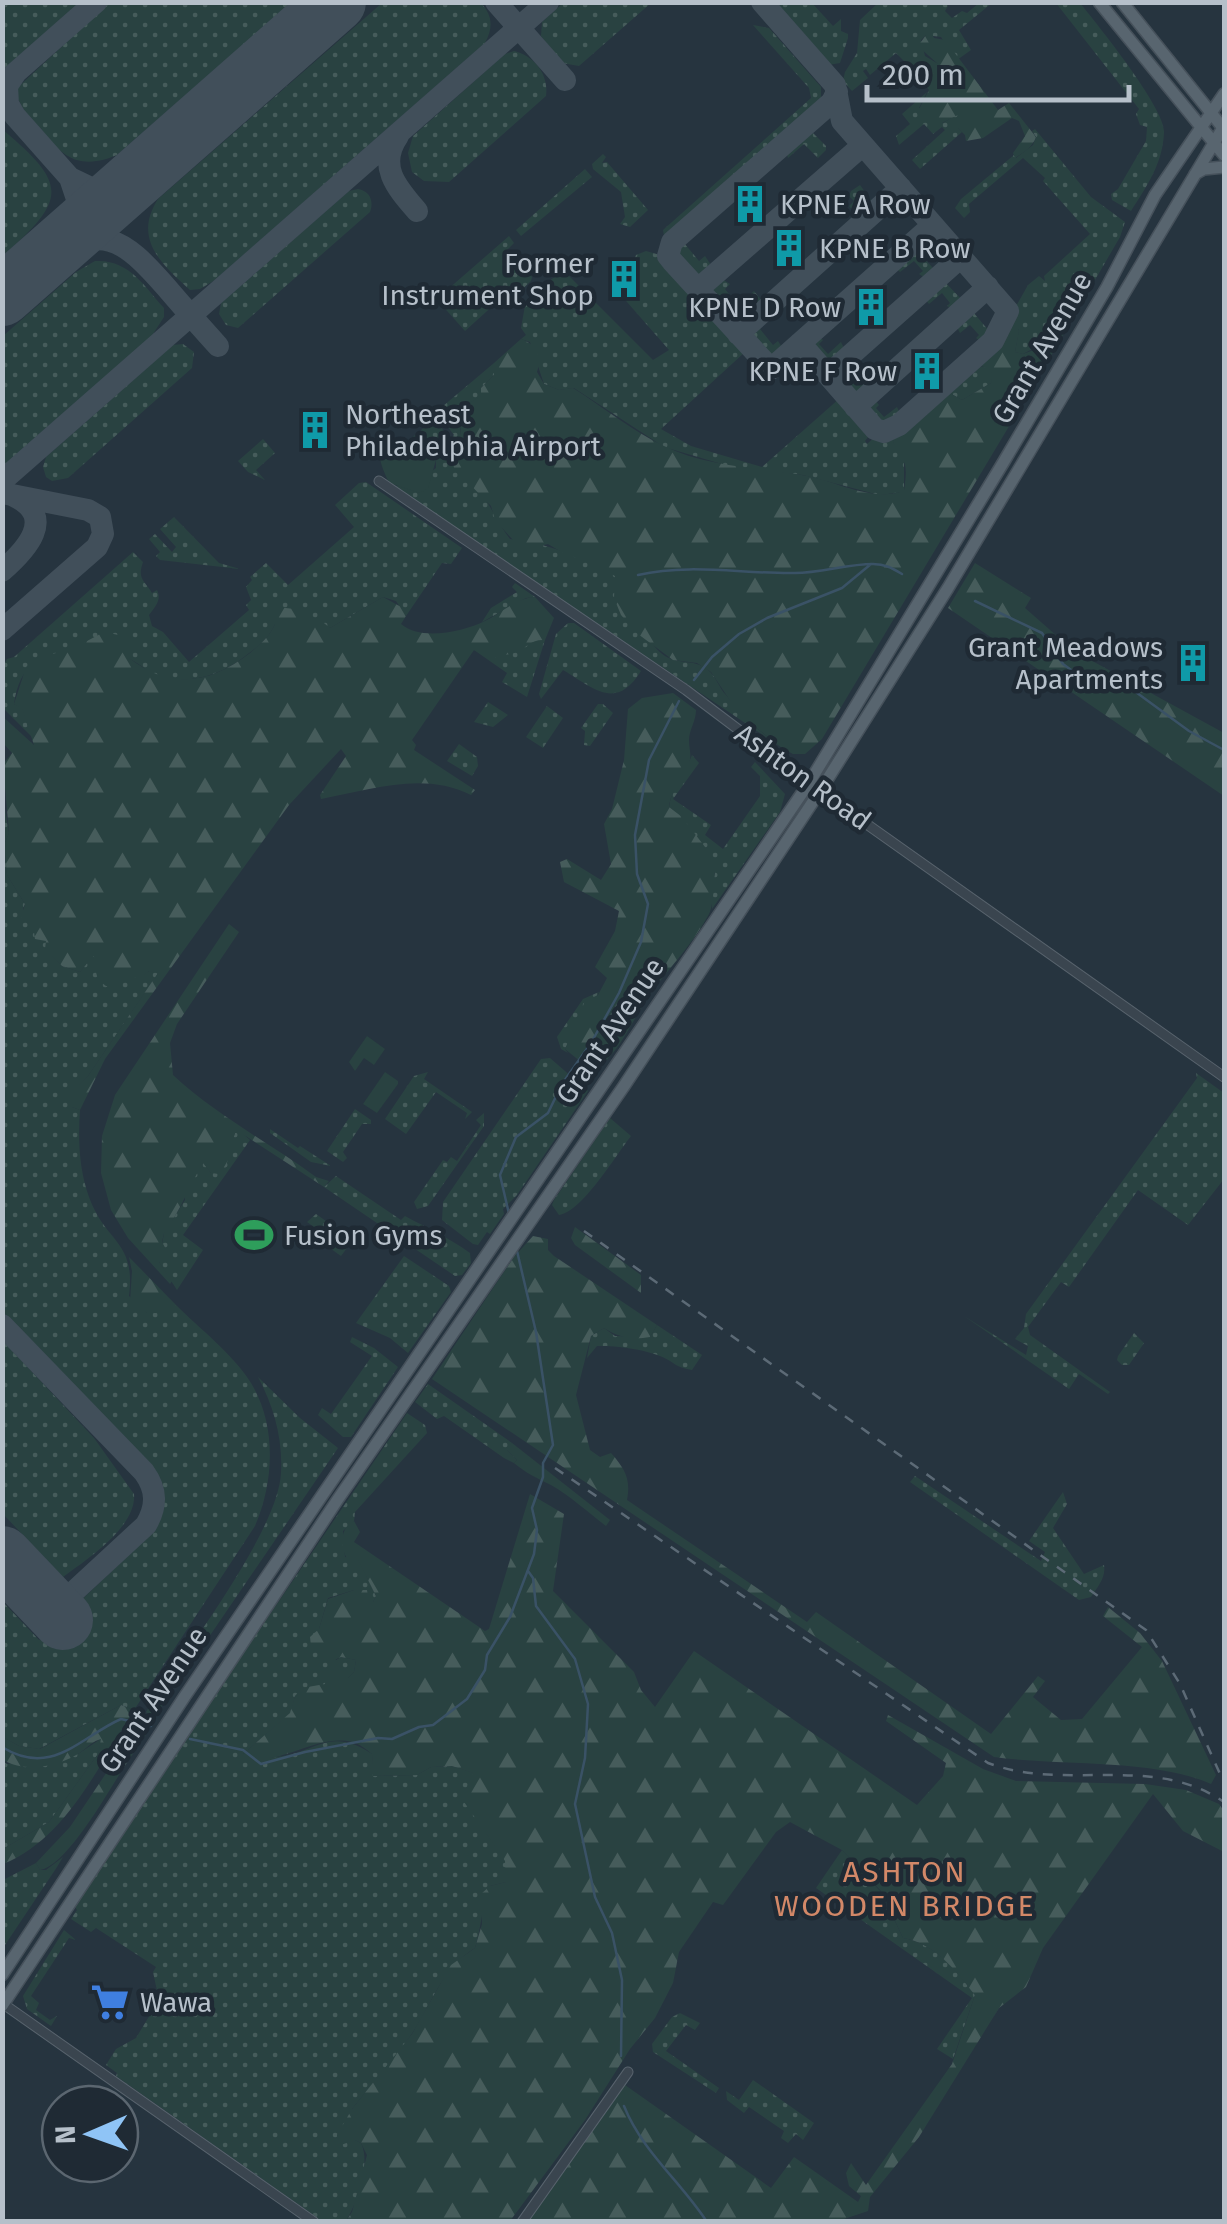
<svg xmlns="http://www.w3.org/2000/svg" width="1227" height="2224" font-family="'Fira Sans',sans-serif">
	<defs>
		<pattern id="grass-dots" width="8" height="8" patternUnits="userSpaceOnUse" patternTransform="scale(2.5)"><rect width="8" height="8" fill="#294241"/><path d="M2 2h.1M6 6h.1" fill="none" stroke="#465c5b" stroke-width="1.8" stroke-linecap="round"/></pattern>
		<pattern id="forest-firs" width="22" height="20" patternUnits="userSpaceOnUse" patternTransform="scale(2.5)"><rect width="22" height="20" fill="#294241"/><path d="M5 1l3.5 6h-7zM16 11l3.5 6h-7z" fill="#465c5b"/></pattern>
	</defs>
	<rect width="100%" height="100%" fill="#26343f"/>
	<path fill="url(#grass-dots)" d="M3 2H79V3L3 70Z
		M110 2H291V3L117 155C105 160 91 164 77 160 57 155 16 109 16 89Z
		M382 3H481C493 16 493 28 485 43L215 280 200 289 190 290C160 263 133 238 158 199Z
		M563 3V2L651 3 579 66 562 63 541 36 542 22Z
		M774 3H812L833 26 841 19V31L848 34V38L840 63 828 65Z
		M878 3H945L948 6 945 11 952 18 962 11 967 13 979 3H992L959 30 971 50 957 60 941 37 926 35 921 40 925 56 940 65 933 77 922 64 916 68 912 64 909 66 896 53 870 75 866 69 863 71 868 78 852 91 843 81 845 72 857 53 860 20Z
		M1056 3H1080C1097 24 1165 108 1164 132 1163 163 1147 186 1131 211L1112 200 1111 194 1118 189 1146 141 1147 127 1140 125 1136 114 1139 109Z
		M753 25 769 28 821 87V102L670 235 664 236 663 230 811 98 809 88Z
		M514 51C535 56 549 75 546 96L449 182 424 181 412 172 408 153 413 136 505 54Z
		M927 92 919 108 943 123 958 114V128L962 132 920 169 912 160 945 130 942 127 933 134 924 124 899 145 896 136 910 124 902 114Z
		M809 129 826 146V150L818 158 804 144 788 158 785 147Z
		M1035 129 1091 197 1125 222 1120 237 1045 366V356L1036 347 1023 354 1015 352 1019 330 1012 324H1006L1028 285 1039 276 1045 281 1044 276 1090 234 1043 181 1045 178 1023 158 969 204 970 212 964 218 955 208 961 199 1014 155 1016 158 1033 145 1036 137 1032 131Z
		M3 130C70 186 65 200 3 256Z
		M603 154 606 157 602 163 607 162 648 210 630 227 620 224 625 217 621 192 593 169 592 164Z
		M585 169 592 177 521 236 516 230Z
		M860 185 873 203 869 211 860 218 849 206 854 201 849 196 851 191Z
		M358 189C370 191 374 201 370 212L238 328 226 325 219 314 221 303 349 191Z
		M509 236 514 243 506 251 532 277 531 281 503 307 497 302 465 331 431 293 439 297Z
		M684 243 699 261 705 256 713 268 708 274 693 276 675 257V244Z
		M915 249 935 270 927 279 919 274 923 271 914 261 900 272 897 269V263Z
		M646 251 660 255 745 352 661 429 691 446 762 467 840 398 871 433 865 441 867 444 876 436H894L893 442 904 457V492L879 495 803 475 732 467 664 447 574 388 559 390 544 384 530 342 521 339 526 335 521 328 526 300 563 270 653 360 669 350 620 294 619 290 635 276 629 268 635 271 638 266 634 261 636 255Z
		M95 261C129 259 144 286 164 308V317L149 340 3 469V336L76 272Z
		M720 278 730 284 725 289 737 304 726 314 709 293 710 287Z
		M943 280 963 301 955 311 947 306 950 303 942 293 929 304 925 299Z
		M754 291 762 301 744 321 729 319 727 316Z
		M969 312H973L989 331 983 343 976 338 979 335 970 325 960 333 956 325Z
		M753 327 760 329 773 345 778 341 783 349 774 357 763 356 748 341V332Z
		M817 335 823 340 819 344 828 354 841 342 845 351 832 363H823L810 348 809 341Z
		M183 344 194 352 192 368 68 478 52 481 46 477 43 467 46 457 173 345Z
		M980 360 979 366 989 368 993 375 991 383 962 400 948 392 942 395Z
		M494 363V375L481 388 482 396C472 402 462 405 460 417 455 445 493 517 510 539 549 544 582 556 616 576V587C628 605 649 646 665 656 680 665 696 659 708 670 716 676 719 688 726 695 742 716 760 732 782 748L395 487 401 484 409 489 436 468V460L450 448 447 442 454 435 436 412Z
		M843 367 851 372 848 376 856 386 868 375 873 383 860 395 852 394 837 378 838 371Z
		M874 399 879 405 876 408 884 417 897 407 901 416 888 427 878 425 866 410 867 403Z
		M434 418 444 431 438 443 427 441 419 432Z
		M263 439 275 453 256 470 265 480 248 472 238 461Z
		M366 482 462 548 451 564 442 563 406 616 396 601 383 597 330 628 311 621 275 624C268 640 257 647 244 657 222 674 192 684 164 678 150 675 142 665 130 659 122 655 109 655 100 654 55 648 21 653 14 704L22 708 33 738 4 709 3 666 7 659 14 657 133 552 143 562C137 579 144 580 152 593L157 590C162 600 155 607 149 615L152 626 163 632 189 662 249 610 246 605 251 600 246 587 252 580 250 577 266 563 288 585 354 527 335 505 359 483Z
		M174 517 219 563 240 569 160 560 156 556 160 552 149 539 155 534 172 552 176 547 160 529Z
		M515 583 535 597 526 598 482 622 491 608 517 592 512 587Z
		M568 623H574L641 671C616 711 595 689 563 670L541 699 539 694 556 634Z
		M534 639 545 640 527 697 502 682 507 673 474 650C496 651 514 655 534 639Z
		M488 702 508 715 493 727 474 722Z
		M598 704H603L613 713 590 746 584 745 585 731 581 728Z
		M547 706 563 718 543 748 526 737Z
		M459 744 477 757 478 766 472 776 447 761Z
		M692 755 699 763 673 799 711 825 705 835 723 849 760 796V776L751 767 755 762 785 794 780 812 712 909 711 888 715 873 669 808C671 787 685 774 692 755Z
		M2 790 9 833 4 845 7 875 25 904 23 909 47 941 46 949 62 966 80 972 93 955 126 976 141 977 149 971 159 972 88 1076 72 1093V1107L80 1110C78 1140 79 1169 89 1197 106 1244 136 1240 129 1296L147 1313 176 1305C200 1329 233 1354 251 1383 277 1426 274 1482 255 1526L134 1710 121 1705 39 1749 19 1746 3 1737V1602L39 1640 147 1538C165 1514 168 1491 149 1466L3 1312Z
		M599 992 565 1049 568 1053 561 1049 557 1037 583 999Z
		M550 1058 588 1091 517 1195 503 1209 504 1214 490 1234 487 1232 478 1245 473 1244 442 1220 443 1202 541 1059Z
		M428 1072 424 1079 472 1112 465 1119 467 1113 436 1092 406 1134 385 1119 414 1076Z
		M1196 1073 1224 1093V1179L1188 1225 1138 1190 1069 1287 1061 1282 1028 1327 1030 1335 1110 1392 1108 1394 1079 1374 1069 1389 964 1316 1026 1355 1028 1346 1015 1339 1024 1328 1026 1314 1197 1078Z
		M355 1109 371 1120V1124H362L343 1152 347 1158 343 1162 327 1151Z
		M484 1113V1126L428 1206 417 1209 414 1202 443 1160 447 1162 451 1157 457 1161 481 1125 476 1120Z
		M610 1118 631 1136C616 1155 582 1212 559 1215L552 1205 554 1200Z
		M270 1129 298 1148 300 1146 331 1166 311 1162 270 1133Z
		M241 1132 250 1140 183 1235 203 1250 177 1290 159 1262 164 1233 185 1200V1193L203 1162 211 1173 227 1154 235 1133Z
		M336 1176 401 1220 405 1216C427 1228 448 1237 470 1253L471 1263 462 1275 455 1276 324 1187Z
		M316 1214 353 1240 341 1256 320 1241 324 1234 307 1222Z
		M404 1256 449 1286 451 1292 408 1353 390 1338 356 1323Z
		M657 1325 702 1355 692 1370C681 1368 679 1367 670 1361 654 1350 616 1345 597 1346L587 1358 591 1336 604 1328 615 1336 650 1337Z
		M1134 1333 1144 1343 1129 1365H1122L1117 1360 1118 1356Z
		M352 1337 374 1348 398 1367 351 1437H343L318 1415 322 1408 331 1414 372 1356 350 1342Z
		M3 1341 94 1438 134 1494C137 1527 86 1560 63 1577L3 1514Z
		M258 1377 300 1418 338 1448 153 1719 146 1712C181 1656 278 1533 281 1473 283 1439 274 1407 258 1377Z
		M428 1384 512 1443 507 1450 517 1460 514 1463 504 1458 444 1416 437 1419 415 1402Z
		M407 1413 425 1425 427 1433 355 1512 354 1521 343 1531 345 1557 358 1559 376 1596 373 1602H368L362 1591 354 1590 328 1598 319 1629 336 1660 341 1657 356 1660 354 1672 348 1678 295 1696 291 1713 243 1754C253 1755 264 1758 275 1757 315 1754 329 1725 372 1754L374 1776 417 1775 431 1767 452 1766 474 1773 486 1833 506 1861V1882L490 1886C481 1907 482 1926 475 1948 441 1968 432 2005 411 2035 393 2061 371 2085 352 2109L355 2140 361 2143C371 2164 358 2201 346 2221H322L116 2076 117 2073 106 2065 116 2049 136 2038 159 2000 153 1972 156 1967 96 1928 91 1932 71 1919 77 1910 75 1907 183 1742Z
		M915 1476 1041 1561 1045 1552 1029 1541 1063 1492 1067 1504 1053 1528 1084 1574 1104 1565C1106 1578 1098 1586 1091 1597L1079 1600 910 1482Z
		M138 1724 149 1730 130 1758 121 1751Z
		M102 1738 98 1754 49 1822 3 1849 2 1760 7 1764 78 1754Z
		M842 1850 881 1892 903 1938C936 1944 955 1969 975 1995L953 2059 937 2049 972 1998 816 1888Z
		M63 1857 57 1867 3 1948V1880L36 1863 40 1870H46Z
		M64 1930 76 1940 69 1938 31 1996 39 2003 36 2010 50 2020 57 2016 51 2026 27 2009 23 1996Z
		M680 2013 700 2023 695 2030 686 2025 666 2051 719 2088 716 2093 653 2052 652 2044 672 2017Z
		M753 2080 814 2123 803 2140 796 2134 788 2143 781 2138 784 2131 749 2107 744 2113 727 2100 726 2091 739 2100Z"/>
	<path fill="url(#forest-firs)" d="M932 34 934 38 945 40 998 110 1009 103 1036 137C1032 148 1024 152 1015 158L1013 153 1025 136 1019 121 1012 118 983 138 966 141 965 135 958 128V115L942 123 920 119 917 113 929 90 925 85 939 65 918 46 926 35Z
		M1006 324 1017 325 1019 331 1015 352 1023 354 1042 347 1045 366 822 739 805 754H793L782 748 739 714 711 672 697 663 673 660 638 634 621 615 614 598 615 576C592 562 569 558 548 544L522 550 495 520 491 506 454 468 452 456 461 440 460 415 466 405 481 396V388L494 375V363L521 339C537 344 542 357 537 372L544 384 559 390 573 388C603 407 632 431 664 446 709 468 759 467 807 476 838 482 872 502 904 491 908 462 906 465 893 442L894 436 941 395 948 392 962 400 991 383 992 374 989 369 979 365C984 351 999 337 1006 324Z
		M975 563 1031 598 1025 608 1074 651 1224 733V796L948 608Z
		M383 597 403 608 406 616 401 624C420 641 463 632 485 621 501 613 517 598 535 597L554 618 545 640C531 639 528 647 516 652 507 656 501 654 493 659L474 650 412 740 416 745 414 750 475 790 471 795C423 771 370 790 321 799L320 795 346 756 341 749 289 805 105 1059 80 1110 72 1107 71 1093 88 1076 158 973 149 971 141 978 126 977 118 986H106L98 980 95 968 98 961 93 956 80 972 62 966 45 949 46 941 35 939 33 925 21 918 25 904 7 875 4 845 9 833 3 764 12 753 3 743 2 716 34 745 22 709 14 704 26 667 39 657 70 650 104 632 128 637 129 658C170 690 210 684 250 653 261 643 269 638 275 624L270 621V613L277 607 303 610 311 620 319 619 330 628Z
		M673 693 696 710C696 721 689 730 689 740 689 750 692 754 689 764 683 781 671 789 669 807L682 817 715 860C715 871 714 905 709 914 694 942 672 965 653 990 633 1016 621 1055 592 1071L565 1049 585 1001 598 995 607 978 595 967 615 931 619 911 564 882 560 862 567 859 601 880 611 864 604 824 612 809 624 760 628 709 642 698Z
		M229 924 239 932 177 1024 170 1043 173 1075C216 1115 268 1142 316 1177L329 1181 324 1187 241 1133H235L225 1170 219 1174 211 1173 203 1163C191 1183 184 1202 172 1221L174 1228 164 1233 162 1242 167 1251 159 1262 172 1281 170 1284 128 1238 111 1210 101 1173 102 1136 115 1095Z
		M575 1227 641 1275V1293L575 1245 571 1238Z
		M533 1236 548 1239V1250L554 1256 657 1325 650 1337C632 1340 620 1338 604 1328L591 1336 576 1395 590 1450 600 1457 611 1453C625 1469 631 1479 627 1500L807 1622 816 1612 991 1734 1038 1676 1045 1681 1033 1697 1061 1720 1082 1719 1142 1647 1103 1616 1108 1607 1140 1633 1162 1661 1216 1775 1211 1784C1153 1758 1059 1766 994 1757L432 1379 514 1257Z
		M129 1257 176 1305 166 1313H147L130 1302 132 1271Z
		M512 1443 610 1520 606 1526C588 1512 570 1496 551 1485 537 1478 527 1474 514 1463L517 1460 506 1449Z
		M530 1494 564 1514 553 1591 634 1672 641 1690 655 1707 694 1651 917 1805 943 1776 946 1763 886 1721 888 1715 983 1769 1016 1781 1145 1784 1186 1790 1219 1804 1224 1811V1852L1183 1831 1153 1794 1043 1948 1026 1987 999 2008 919 2137 870 2197 868 2211 835 2222 529 2221 625 2085 771 2188 794 2157 858 2202 861 2196 849 2186 846 2173 851 2163 866 2185 952 2064 975 1995C954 1969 936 1944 903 1938L881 1891 842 1850 790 1822 776 1832 723 1905 713 1902 679 1952 673 1983 655 2018 630 2049 585 2120 510 2221H346L352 2212 367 2155 361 2143 355 2140 338 2146 337 2135 352 2109 412 2034 451 1965 475 1948 482 1924 481 1894 490 1886 506 1882 505 1861 462 1799 473 1773 452 1766 431 1767 417 1775 373 1776 372 1754C367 1750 359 1743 352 1742 314 1733 279 1770 242 1755L290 1713 295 1696 302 1688 325 1684 326 1670 343 1669 348 1678 354 1672 356 1660 341 1657 330 1662 311 1646 310 1637 319 1629 328 1599 354 1590H367L369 1602H373L376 1596 358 1560 349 1562C340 1549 339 1528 354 1521L360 1532 354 1542 485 1631 489 1629Z
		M121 1705 134 1710C99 1765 66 1839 3 1864V1849L49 1822 98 1754 101 1739C93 1741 89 1746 81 1752 59 1767 26 1773 3 1760V1737L19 1746 40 1749Z
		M121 1751 130 1758C112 1784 69 1865 40 1870L36 1863 70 1827Z"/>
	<path fill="#294241" d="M385 435 398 451 415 435 428 449 429 458 436 460 428 488 420 493 389 483C382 467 374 453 385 435Z
		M367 1036 385 1049 374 1065 364 1058 355 1071 349 1062Z
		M385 1072 398 1081V1084L377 1113 363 1104Z"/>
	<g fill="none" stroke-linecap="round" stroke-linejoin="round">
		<path stroke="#3a5266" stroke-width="2.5" d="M638 575C691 563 742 574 795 573 821 573 847 564 873 564 885 564 892 568 902 574
			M975 601 1042 633 1063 664 1078 675 1133 690 1189 731 1224 750
			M694 680 712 657 739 634 767 618 842 588 871 564
			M509 1214 500 1175 516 1137 548 1113 562 1084 591 1043 619 993 641 942 648 904 637 874 635 835 649 760 679 701
			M528 1571 533 1578 536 1606 575 1659 588 1704 585 1758 575 1804 595 1897 612 1933 622 1980 621 2056
			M190 1739 243 1750 261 1764 305 1752 378 1738 392 1739 419 1727 433 1725 467 1699 485 1670 487 1655 510 1617 534 1554 537 1530 532 1508 543 1477V1463L553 1445 536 1332 517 1251
			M2 1747C52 1778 80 1737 121 1719L151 1726
			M624 2106C642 2151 681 2182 707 2222"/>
		<path stroke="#414f5a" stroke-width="22" d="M496 2 565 80
			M762 2 835 85 842 121 1008 311 993 341 899 425 884 432 875 429 800 343
			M15 74 7 86 8 104 15 116 70 178 97 191 111 190 134 179
			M5 82 96 2
			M837 92 832 102 672 242 668 256 672 261 771 369 933 225
			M398 136C377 166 397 188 417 211
			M68 238 79 205 70 178
			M41 263C102 222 122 237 166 287 183 307 200 326 218 346
			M698 289 863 145
			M738 334 901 188
			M828 375 961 257
			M855 407 988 287
			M2 481 548 2
			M2 493 88 510 100 517 103 534 97 547 2 630
			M2 571C25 551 58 517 14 496
			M2 1325 144 1472C157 1490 157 1506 146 1525L54 1610"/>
		<path stroke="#414f5a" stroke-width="60" d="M2 296 336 2
			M2 1556 63 1620"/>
		<g stroke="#58636d" stroke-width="11">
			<path id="minor" d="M379 481 686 690 820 791 1224 1077
				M2 2003 314 2222
				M522 2222 628 2072"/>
		</g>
		<g stroke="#46515b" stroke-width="14">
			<path id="major" d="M1099 2 1224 155
				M1122 2 1224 129
				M1195 174 1204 169 1224 167
				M2 1975 185 1696 809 783 1003 463 1107 287 1155 195 1224 94
				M2 2006 338 1499 624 1086 820 791 948 588 1224 126"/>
		</g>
		<use href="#minor" stroke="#3a454f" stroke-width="9"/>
		<use href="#major" stroke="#58656f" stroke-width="11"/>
		<path stroke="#5c6a76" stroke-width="2.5" stroke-dasharray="10 10" stroke-linecap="butt" d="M584 1231 1146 1630 1180 1684 1224 1783
			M555 1468 988 1763C1065 1792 1153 1753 1224 1802"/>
	</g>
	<defs>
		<g id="building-bare" transform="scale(3)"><path d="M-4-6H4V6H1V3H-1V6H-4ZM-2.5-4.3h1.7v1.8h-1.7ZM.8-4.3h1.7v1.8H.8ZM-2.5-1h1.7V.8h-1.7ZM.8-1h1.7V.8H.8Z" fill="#0f9aa8" stroke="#1f2a34" stroke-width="2.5" paint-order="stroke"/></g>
		<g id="stadium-bare" transform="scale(3)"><path d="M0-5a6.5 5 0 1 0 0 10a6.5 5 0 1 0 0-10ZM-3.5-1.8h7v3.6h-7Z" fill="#2e9e5b" stroke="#1f2a34" stroke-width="2.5" paint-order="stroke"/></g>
		<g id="supermarket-bare" transform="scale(3)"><path d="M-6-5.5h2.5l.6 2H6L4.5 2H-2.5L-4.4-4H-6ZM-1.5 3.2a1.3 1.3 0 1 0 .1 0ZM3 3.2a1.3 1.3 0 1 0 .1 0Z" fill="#3f7fe0" stroke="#1f2a34" stroke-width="2.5" paint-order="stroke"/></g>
	</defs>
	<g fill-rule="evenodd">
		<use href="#building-bare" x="750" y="204"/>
		<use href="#building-bare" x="789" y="248"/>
		<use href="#building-bare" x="624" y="279"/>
		<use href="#building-bare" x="871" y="307"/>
		<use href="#building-bare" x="927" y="371"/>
		<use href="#building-bare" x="315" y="430"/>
		<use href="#building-bare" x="1193" y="663"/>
		<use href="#stadium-bare" x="254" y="1235"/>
		<use href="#supermarket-bare" x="110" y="2002"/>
	</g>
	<g text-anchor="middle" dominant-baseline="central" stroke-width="9" stroke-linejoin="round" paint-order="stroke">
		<g font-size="28" fill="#b6c0ca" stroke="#1f2a34" text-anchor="start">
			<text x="780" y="204">KPNE A Row</text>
			<text x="819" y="248">KPNE B Row</text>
			<text x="594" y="263" text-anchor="end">Former<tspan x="594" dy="32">Instrument Shop</tspan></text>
			<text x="841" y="307" text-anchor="end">KPNE D Row</text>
			<text x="897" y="371" text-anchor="end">KPNE F Row</text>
			<text x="345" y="414">Northeast<tspan x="345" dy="32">Philadelphia Airport</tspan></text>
			<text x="1163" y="647" text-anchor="end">Grant Meadows<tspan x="1163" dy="32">Apartments</tspan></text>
			<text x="284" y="1235">Fusion Gyms</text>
			<text x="140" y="2002">Wawa</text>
		</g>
		<g font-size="28" fill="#b6c0ca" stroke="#1f2a34">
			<text transform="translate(1042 348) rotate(-60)">Grant Avenue</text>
			<text transform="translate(803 777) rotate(36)">Ashton Road</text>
			<text transform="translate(610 1031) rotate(-56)">Grant Avenue</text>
			<text transform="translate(153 1700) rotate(-56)">Grant Avenue</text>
		</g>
		<g font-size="30" letter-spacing="2.5" fill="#d38868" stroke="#1f2a34">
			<text x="905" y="1872">ASHTON<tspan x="905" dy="34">WOODEN BRIDGE</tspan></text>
		</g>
	</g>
	<rect width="1227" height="2224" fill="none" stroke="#b6c0ca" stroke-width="10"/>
	<g transform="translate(90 2134) rotate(268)"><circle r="48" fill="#1f2a34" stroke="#5b6670" stroke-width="2.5"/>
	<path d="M0-8L18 38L0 25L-18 38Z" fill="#8fc4f6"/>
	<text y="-15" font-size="28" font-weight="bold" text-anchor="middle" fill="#b6c0ca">N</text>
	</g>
	<path d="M867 85v15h262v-15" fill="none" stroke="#b6c0ca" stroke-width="5"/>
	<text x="882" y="85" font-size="30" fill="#b6c0ca" stroke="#1f2a34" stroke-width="8" paint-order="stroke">200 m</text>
</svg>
